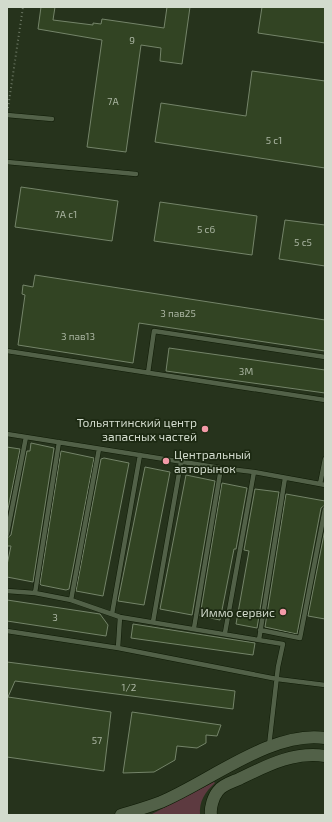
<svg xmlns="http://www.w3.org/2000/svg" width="332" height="822" font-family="'Exo 2',sans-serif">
	<rect width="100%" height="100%" fill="#26331c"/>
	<path fill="#5d3a40" d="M214 782 215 783C205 792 199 801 200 815H150Z"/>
	<path fill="#324423" stroke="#748469" d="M41 7H55L53 20 93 25V23L101 24 102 19 164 28 167 7H190L182 64 160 61 161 48 141 45 126 152 87 147 102 40 38 29Z
		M262 7H325V43L258 33Z
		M252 71 325 81V168L155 142 161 103 246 116Z
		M21 187 118 201 112 241 15 227Z
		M160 202 257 216 252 255 154 241Z
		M285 220 325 225V266L279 259Z
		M35 275 325 320V351L139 323 133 363 18 345 25 295 22 294 23 285 33 287Z
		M169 348 325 370V393L166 371Z
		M31 443 54 448 33 582 7 577V565L11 546H7V538L11 535 27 451H30Z
		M7 447 20 449 7 514Z
		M61 451 94 458 69 589 66 590 41 585 40 584Z
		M104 458 129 463 103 596 76 591 101 459Z
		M145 467 170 472 144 605 118 601Z
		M186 475 215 481 192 615 160 609Z
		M222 483 247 488 236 549H234L220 620 200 616Z
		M255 489 279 492 257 628 236 624 249 551 244 550Z
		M286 494 325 501V505L321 508 297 634 265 627Z
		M325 529V619L308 616Z
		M7 600 100 614 108 625 106 636 7 621Z
		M133 624 255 643 253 655 131 638Z
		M7 662 235 691 233 709 15 681 8 697 111 712 104 771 7 757Z
		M132 712 221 725 217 736 206 735V743L197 748 177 746 175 760 154 772 123 773Z"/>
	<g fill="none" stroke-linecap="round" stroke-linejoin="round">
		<g stroke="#0e1a05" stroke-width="5.5">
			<path id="lane" d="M7 115 52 119
				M7 162 136 174
				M7 351 325 400
				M148 373 154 331 325 357
				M7 434 221 468 254 472 320 484
				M325 459 320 484 325 485
				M7 534 26 437
				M7 591 35 593 71 600 120 617 283 644 278 667 269 746
				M35 593 59 442
				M71 600 99 449
				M112 614 140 455
				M153 622 181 462
				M194 628 221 468
				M260 630 300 638 325 509
				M7 631 118 648 277 679 325 685
				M225 633 254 472
				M259 640 285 478
				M118 648 120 617"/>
		</g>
		<g stroke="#0e1a05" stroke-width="13">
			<path id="secondary" d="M121 815C134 811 148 807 161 802 209 782 272 730 325 738
				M211 815C210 808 213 797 218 791 222 785 232 782 239 779 266 766 294 751 325 756"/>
		</g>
		<path stroke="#6b7763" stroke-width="2" stroke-dasharray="1 3" stroke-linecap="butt" d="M8 108 23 7"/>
		<use href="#lane" stroke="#526148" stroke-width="4.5"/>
		<use href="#secondary" stroke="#526148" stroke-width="12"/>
	</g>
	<g fill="#f39aa8" stroke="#1c2912" stroke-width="1.5">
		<circle cx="205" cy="429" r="4"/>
		<circle cx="166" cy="461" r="4"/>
		<circle cx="283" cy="612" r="4"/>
	</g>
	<g text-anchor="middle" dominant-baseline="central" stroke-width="3.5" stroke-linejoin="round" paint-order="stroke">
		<g font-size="10" fill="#aab5a2">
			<text x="132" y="40">9</text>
			<text x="113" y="101">7А</text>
			<text x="274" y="140">5 с1</text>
			<text x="66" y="214">7А с1</text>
			<text x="206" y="229">5 с6</text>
			<text x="303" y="242">5 с5</text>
			<text x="178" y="313">3 пав25</text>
			<text x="78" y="336">3 пав13</text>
			<text x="246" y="371">3М</text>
			<text x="55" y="617">3</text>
			<text x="129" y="687">1/2</text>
			<text x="97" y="740">57</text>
		</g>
		<g font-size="12" fill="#d2dbcd" stroke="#1c2912" text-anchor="end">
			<text x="197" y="422">Тольяттинский центр<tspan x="197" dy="14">запасных частей</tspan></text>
			<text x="174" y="454" text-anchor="start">Центральный<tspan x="174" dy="14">авторынок</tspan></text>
			<text x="275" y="612">Иммо сервис</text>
		</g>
	</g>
	<rect width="332" height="822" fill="none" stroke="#d2dbcd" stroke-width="16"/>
</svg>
